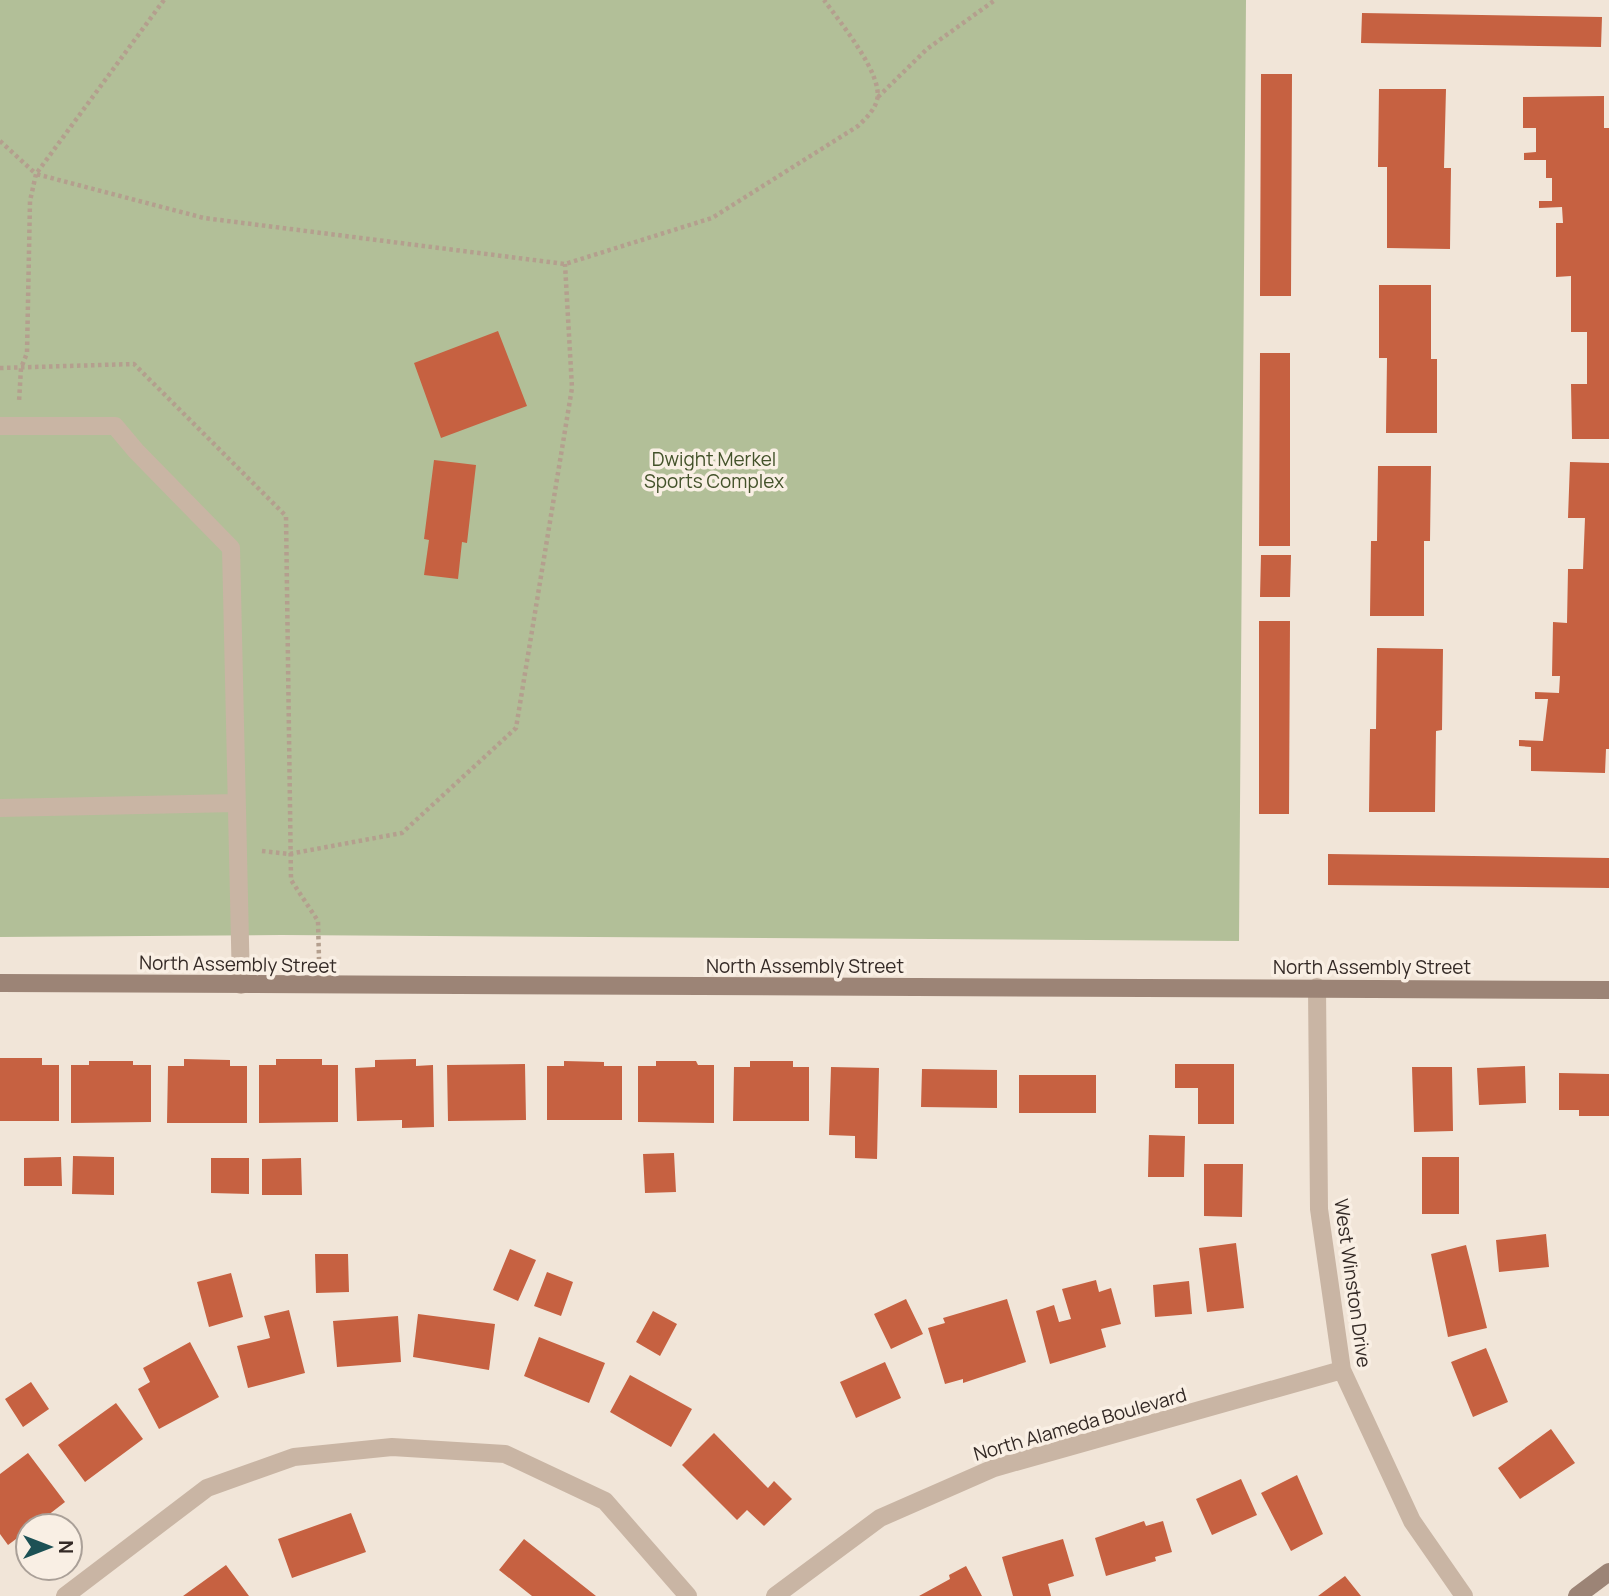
<svg xmlns="http://www.w3.org/2000/svg" width="1609" height="1596" font-family="Manrope,sans-serif">
	<rect width="100%" height="100%" fill="#f1e5d8"/>
	<path fill="#b2bf98" d="M0 0H1246L1239 941 281 935 0 937Z"/>
	<path fill="#c66141" d="M1362 13 1602 17 1601 47 1361 43Z
		M1261 74H1292L1291 296H1260Z
		M1379 89H1446L1444 168H1451L1450 249 1387 248V167H1378Z
		M1604 96V128H1609V439H1572L1571 384H1587V332H1571V276L1556 277V223H1563L1562 207 1539 208V201H1552V178H1546V160H1524V153L1536 152V128H1523V97Z
		M1379 285H1431V359H1437V433H1386L1387 358H1379Z
		M498 331 527 406 441 438 414 363Z
		M1260 353H1290V546H1259Z
		M434 460 476 465 467 543 462 542 458 579 424 575 429 540 424 539Z
		M1570 462 1609 463V749H1606L1605 773 1531 771V747L1519 746V740L1543 741 1548 699H1535V692L1559 693 1560 676H1552L1553 622 1567 623 1568 569H1583L1585 518H1568Z
		M1378 466H1431L1430 541H1424V616H1370L1371 541H1377Z
		M1261 555H1291L1290 597H1260Z
		M1259 621H1290L1289 814H1259Z
		M1377 648 1443 649 1442 730 1436 731 1435 812H1369L1370 729H1376Z
		M1328 854 1609 858V888L1328 885Z
		M0 1058H42V1065H59V1121H0Z
		M184 1059 230 1060V1066H247V1123H167L168 1066H184Z
		M276 1059H322V1065H338V1122L259 1123V1065H276Z
		M416 1059V1066L433 1065 434 1127 402 1128V1120L357 1121 355 1068 375 1067V1060Z
		M89 1061H133V1065H151V1122L71 1123V1065H89Z
		M564 1061 604 1062V1066H622V1120H547V1066H564Z
		M656 1061H696L698 1065H714V1123L638 1122V1066H656Z
		M750 1061H793V1067H809V1121H733L734 1067H750Z
		M525 1064 526 1120 448 1121 447 1065Z
		M1175 1064H1234V1124H1198V1088H1175Z
		M1525 1066 1526 1103 1479 1105 1477 1068Z
		M831 1067 879 1068 877 1159 855 1158V1136L829 1135Z
		M1412 1067H1452L1453 1131 1414 1132Z
		M922 1069 997 1070V1108L921 1107Z
		M1559 1073 1609 1074V1116H1579V1110H1559Z
		M1019 1075H1096V1113H1019Z
		M1149 1135 1185 1136 1184 1177H1148Z
		M674 1153 676 1192 645 1193 643 1154Z
		M73 1156 114 1157V1195L72 1194Z
		M61 1157 62 1186H24V1158Z
		M1422 1157H1459V1214H1422Z
		M211 1158H249V1194L211 1193Z
		M301 1158 302 1195H262V1159Z
		M1204 1164H1243L1242 1217 1204 1216Z
		M1546 1234 1549 1267 1499 1272 1496 1240Z
		M1236 1243 1244 1308 1207 1312 1199 1248Z
		M1466 1245 1487 1328 1448 1337 1431 1254Z
		M510 1249 536 1260 518 1301 493 1290Z
		M315 1254H348L349 1292 316 1293Z
		M547 1272 573 1282 561 1316 534 1306Z
		M231 1273 243 1317 209 1327 197 1282Z
		M1096 1280 1099 1292 1111 1288 1121 1324 1101 1329 1106 1347 1050 1364 1036 1311 1054 1305 1059 1322 1071 1319 1062 1289Z
		M1189 1281 1192 1314 1155 1317 1153 1285Z
		M906 1299 923 1334 891 1349 874 1314Z
		M1007 1299 1026 1362 963 1383V1379L945 1384 928 1328 945 1323 943 1318Z
		M289 1310 305 1373 248 1388 237 1346 270 1338 264 1316Z
		M653 1311 677 1324 660 1356 636 1342Z
		M418 1314 495 1324 489 1370 413 1357Z
		M398 1316 401 1362 337 1367 333 1321Z
		M539 1337 605 1363 589 1403 524 1376Z
		M190 1342 219 1397 159 1429 138 1389 150 1382 143 1368Z
		M1486 1348 1508 1402 1473 1417 1451 1362Z
		M885 1362 901 1398 856 1418 840 1382Z
		M630 1375 692 1409 671 1447 610 1412Z
		M31 1382 49 1409 23 1427 5 1399Z
		M116 1403 143 1439 85 1482 58 1445Z
		M1551 1429 1575 1463 1520 1499 1498 1468Z
		M714 1433 768 1488 774 1481 792 1499 764 1526 747 1510 737 1520 682 1465Z
		M28 1453 65 1502 34 1526H28V1530L8 1545 0 1534V1474Z
		M1297 1475 1323 1534 1291 1551 1261 1493Z
		M1241 1479 1257 1515 1212 1535 1196 1499Z
		M351 1513 366 1552 292 1578 278 1539Z
		M1144 1521 1146 1526 1163 1521 1172 1552 1155 1557 1156 1561 1106 1576 1095 1538Z
		M524 1539 596 1596H532L499 1570Z
		M1063 1539 1074 1576 1048 1584 1051 1596H1013L1002 1557Z
		M226 1565 249 1596H183Z
		M966 1566 982 1596H919L950 1579 949 1575Z
		M1345 1576 1361 1596H1318Z"/>
	<g fill="none" stroke-linecap="round" stroke-linejoin="round">
		<path stroke="#b49f8e" stroke-width="4.5" stroke-dasharray="3.5 3.5" stroke-linecap="butt" d="M164 0 36 174 204 218 565 264 712 218 858 126C866 118 874 111 877 100 884 75 839 21 824 0
			M878 97 927 49 995 0
			M0 141 36 174 30 201 27 353 21 368 19 402
			M0 368 134 364 286 516 291 880 318 921 319 959
			M262 851 289 854 402 833 516 728 572 388 565 264"/>
		<path stroke="#c9b5a4" stroke-width="18" d="M0 426H115L136 451 231 548 241 985
			M0 808 236 803"/>
		<path stroke="#c9b5a4" stroke-width="18" d="M1317 987 1319 1209 1342 1370 1412 1521 1464 1596
			M65 1596 207 1488 294 1457 392 1447 505 1454 605 1501 688 1596
			M775 1596 880 1518 994 1468 1342 1370"/>
		<path stroke="#9c8476" stroke-width="18" d="M0 983 1609 990
			M1577 1596 1609 1572"/>
	</g>
	<g text-anchor="middle" dominant-baseline="central" stroke-width="7" stroke-linejoin="round" paint-order="stroke">
		<g font-size="19" fill="#43522a" stroke="#f9efe4">
			<text x="714" y="459">Dwight Merkel<tspan x="714" dy="22">Sports Complex</tspan></text>
		</g>
		<g font-size="19" fill="#342a26" stroke="#f9efe4">
			<text transform="translate(238 964) rotate(1)">North Assembly Street</text>
			<text x="805" y="966">North Assembly Street</text>
			<text x="1372" y="967">North Assembly Street</text>
			<text transform="translate(1353 1283) rotate(82)">West Winston Drive</text>
			<text transform="translate(1080 1424) rotate(-16)">North Alameda Boulevard</text>
		</g>
	</g>
	<g transform="translate(49 1547) rotate(90)"><circle r="33" fill="#f9efe4" stroke="#aaa098" stroke-width="2"/>
	<path d="M0-5L12 26L0 18L-12 26Z" fill="#1c5155"/>
	<text y="-10" font-size="19" font-weight="bold" text-anchor="middle" fill="#342a26">N</text>
	</g>
</svg>
